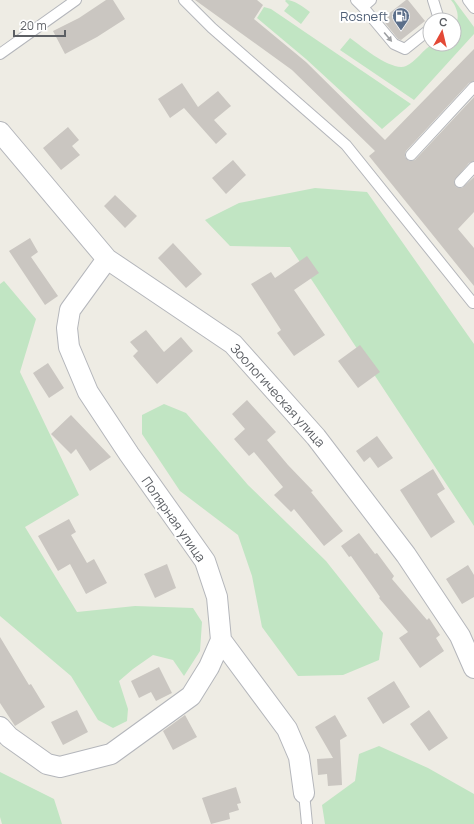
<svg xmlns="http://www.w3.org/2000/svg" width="474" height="824" font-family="Manrope,sans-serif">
	<rect width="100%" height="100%" fill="#eeece4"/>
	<path fill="#c1e5c3" d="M286 0C295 0 303 7 310 12L301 24 284 11 289 5 285 1Z
		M451 0H454L474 27V34L414 100 340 50 350 38C361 46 392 72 406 66 416 62 423 49 433 44 438 42 448 44 454 44V26C461 19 457 7 451 0Z
		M264 7 271 9 411 104 382 129 306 59 257 18Z
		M315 188 367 192 474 344V526L290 247 230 246 205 220 239 203Z
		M4 281 36 319 20 372 79 495 25 527 77 612 135 606 193 608 202 622 200 651 184 676 173 660 153 655 133 669 119 681 128 709 127 721 113 728 98 720 71 676 0 616V284Z
		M164 404 186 413 248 485 326 561 383 633 379 660 343 675 298 676 262 627 252 576 238 535 180 491 142 434V415Z
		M379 746 428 768 474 794V824H325L322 805 355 781 359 754Z
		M0 772 54 799 62 824H2L0 817Z"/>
	<path fill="#cac6c1" d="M106 0H113L125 19 97 37 65 54 53 31 79 18Z
		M195 0H257L263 5 254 19 306 62 385 140 474 49V81L469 83 406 151 405 154V157L409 161 415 160 474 97V161L469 163 454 181 456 187 462 188 474 177V212L458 229 474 248V286L369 156 375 151 292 70Z
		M406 0H408L425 21 401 40 398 39 382 19Z
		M182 83 198 107 218 91 231 106 214 120 227 134 216 144 184 108 170 118 158 99Z
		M68 127 79 140 72 146 80 155 61 170 43 148Z
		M233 160 246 175 226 194 212 178Z
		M115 195 137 216 125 228 104 206Z
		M30 238 38 252 31 257 58 296 45 305 9 251Z
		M173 243 202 274 186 288 158 258Z
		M307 256 319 273 294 290 325 335 294 356 277 333 281 330 251 284 271 272 275 278Z
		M146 330 164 352 181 337 193 351 157 384 133 356 138 351 130 342Z
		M360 345 380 372 358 388 338 361Z
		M48 363 64 388 49 398 33 373Z
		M247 400 276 432 267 440 288 465 313 491 311 492 343 531 324 546 294 509 291 512 274 495 283 487 254 452 249 456 234 439 245 429 232 414Z
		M71 415 111 457 90 471 76 449 71 454 51 434Z
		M377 436 393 458 378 468 370 457 364 462 356 451Z
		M433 469 445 489 437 494 455 522 431 538 400 490Z
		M69 519 76 532 71 535 87 563 94 559 107 583 86 594 70 564 58 571 38 536Z
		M359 533 375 554 377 553 394 576 392 579 427 620 429 618 440 635 436 638 444 651 420 668 399 638 408 632 379 598 380 597 351 556 349 557 341 546Z
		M167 564 176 588 155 598 144 574Z
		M468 565 474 575V597L462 604 446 579Z
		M0 637 29 685 31 684 45 707 15 726 0 703Z
		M159 667 172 693 156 701 151 692 139 698 131 681Z
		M394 681 410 707 383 724 367 698Z
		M77 710 88 732 63 745 51 722Z
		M429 710 448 738 429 751 410 724Z
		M185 715 197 737 173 750 163 731Z
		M335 715 347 736 340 740 342 785 328 786 327 774 318 775 317 759 333 758 315 727Z
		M236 787 241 803 237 804 239 810 229 813 230 819 211 824 202 798Z"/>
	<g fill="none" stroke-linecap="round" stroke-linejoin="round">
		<g stroke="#b4b6bb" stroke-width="12">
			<path id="lane" d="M184 0 212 28 346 145 473 303
				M356 0 363 7 371 0
				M433 0 438 16 437 20
				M468 0 474 8
				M363 7 394 44 405 49 430 29
				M0 54 76 0
				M411 155 474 87
				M460 182 474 167
				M304 793 307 824"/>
		</g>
		<g stroke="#b4b6bb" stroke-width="22">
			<path id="street" d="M0 132 107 259 233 344 316 437 406 555 460 636 474 668
				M221 640 287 729 299 757 304 793
				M0 727 9 737 47 764 60 767 111 754 191 696 209 667 221 640 217 597 205 561 129 454 88 392 69 347 67 328 70 310 107 259"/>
		</g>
		<use href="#lane" stroke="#fff" stroke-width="10"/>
		<use href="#street" stroke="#fff" stroke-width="20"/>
	</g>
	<defs><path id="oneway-solid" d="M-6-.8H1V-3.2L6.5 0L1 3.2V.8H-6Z"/></defs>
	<use fill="#9d9fa2" href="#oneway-solid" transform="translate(388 37) rotate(50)"/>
	<defs>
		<g id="fuel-pin" transform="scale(0.9)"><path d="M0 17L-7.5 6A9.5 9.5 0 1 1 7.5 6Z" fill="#5c6f8a" stroke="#fff"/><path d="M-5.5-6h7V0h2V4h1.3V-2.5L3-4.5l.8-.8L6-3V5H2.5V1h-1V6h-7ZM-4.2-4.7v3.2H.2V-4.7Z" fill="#fff"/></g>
	</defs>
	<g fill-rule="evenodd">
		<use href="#fuel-pin" x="401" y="16"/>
	</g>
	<g text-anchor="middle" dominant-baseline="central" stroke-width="4" stroke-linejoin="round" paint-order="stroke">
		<g font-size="13" fill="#4e5e75" stroke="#fff" text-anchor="end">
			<text x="388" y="16">Rosneft</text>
		</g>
		<g font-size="13" fill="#5c5f64" stroke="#fff">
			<text transform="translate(278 395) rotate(48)">Зоологическая улица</text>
			<text transform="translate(174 519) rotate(55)">Полярная улица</text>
		</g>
	</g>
	<g transform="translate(442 32) rotate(8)"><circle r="19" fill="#ffffff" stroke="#bebfc1"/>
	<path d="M0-3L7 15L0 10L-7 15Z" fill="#e34936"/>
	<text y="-6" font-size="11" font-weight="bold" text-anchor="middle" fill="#5c5f64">С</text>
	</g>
	<path d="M14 30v6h51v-6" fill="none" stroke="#5c5f64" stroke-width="2"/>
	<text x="20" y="30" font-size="12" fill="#5c5f64" stroke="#ffffff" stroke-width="3" paint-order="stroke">20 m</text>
</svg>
